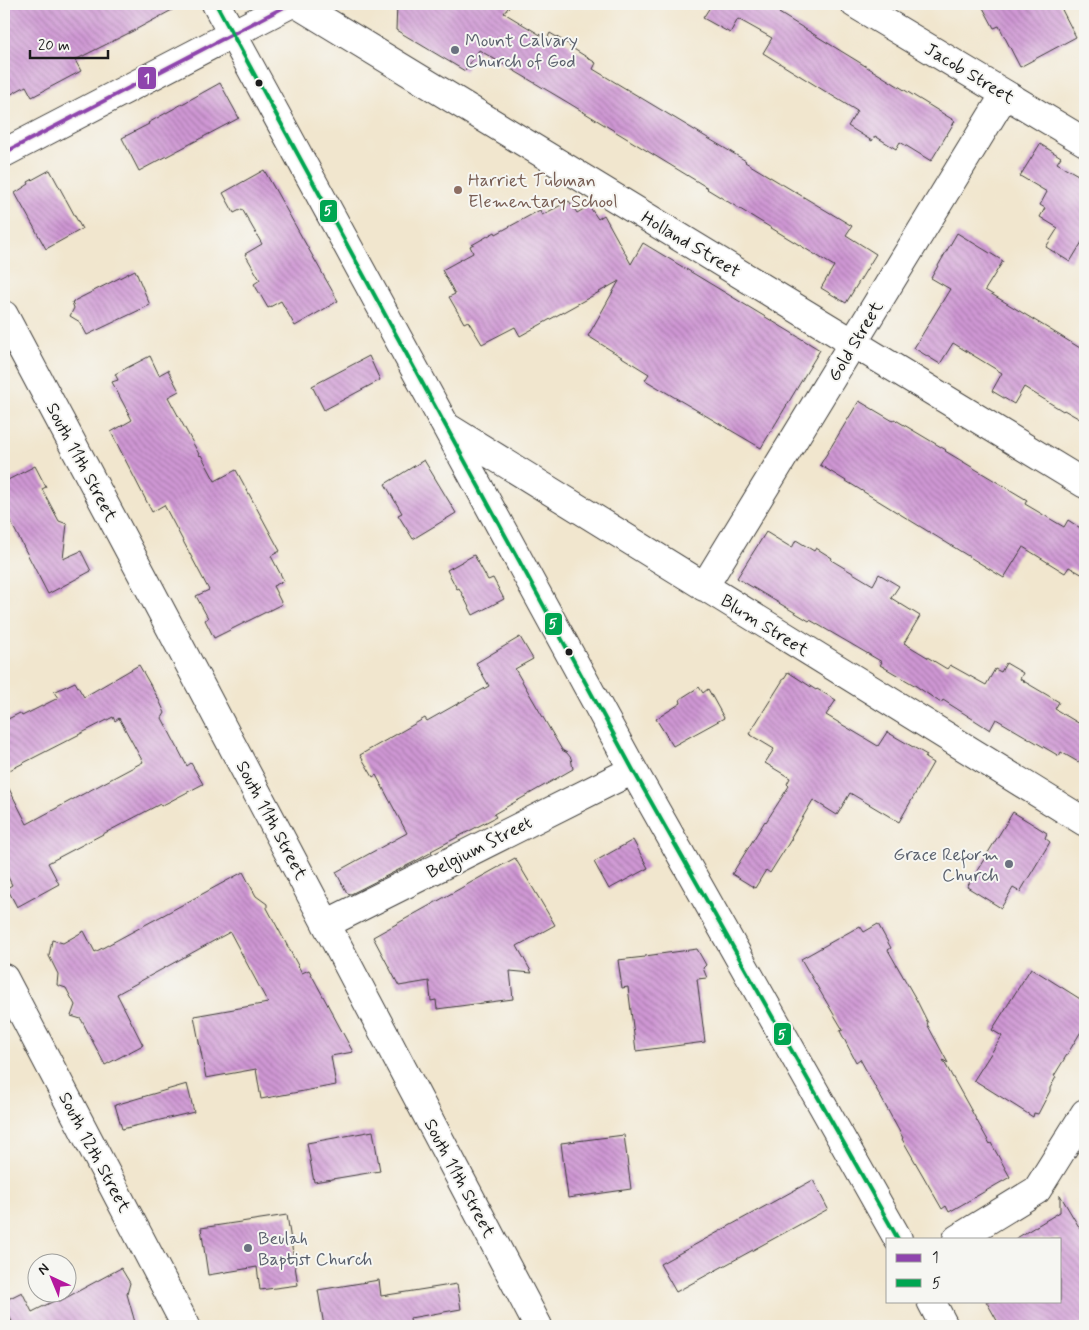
<svg xmlns="http://www.w3.org/2000/svg" width="1089" height="1330" font-family="Mynerve,sans-serif">
	<style>
		.building { fill: url(#building-back-hatch) }
		.lines { fill: none; stroke-linecap: round; stroke-linejoin: round }
		.minor-casing { stroke: #3c3a37; stroke-width: 30 }
		.minor { stroke: #fff; stroke-width: 28 }
		.bus-1-casing { stroke: #f6f6f2; stroke-width: 8 }
		.bus-2-casing { stroke: #f6f6f2; stroke-width: 8 }
		.bus-1 { stroke: #8e44ad; stroke-width: 4 }
		.bus-2 { stroke: #00a651; stroke-width: 4 }
		.worship-dot { fill: #6b7280; stroke: #f6f6f2; stroke-width: 2 }
		.bus-dot { fill: #1c1c1c; stroke: #f6f6f2; stroke-width: 2 }
		.education-dot { fill: #8d6e63; stroke: #f6f6f2; stroke-width: 2 }
		.labels { text-anchor: middle; stroke-width: 4; stroke-linejoin: round; paint-order: stroke }
		.worship-label { font-size: 18px; fill: #5b616d; stroke: #f6f6f2; text-anchor: start }
		.street-label { font-size: 18px; fill: #1c1c1c; stroke: #f6f6f2 }
		.education-label { font-size: 18px; fill: #785e54; stroke: #f6f6f2; text-anchor: start }
		.line-badge { stroke: #f6f6f2; stroke-width: 2 }
		.badge-label { font-size: 14px; text-anchor: middle; font-weight: bold; fill: #fff }
	</style>
	<defs>
		<pattern id="building-back-hatch" width="6" height="6" patternUnits="userSpaceOnUse" patternTransform="scale(1.25)"><rect width="6" height="6" fill="#cf97d4"/><path d="M-1 5l2 2M0 0l6 6M5-1l2 2" fill="none" stroke="#a77aab"/></pattern>
	</defs>
	<rect width="100%" height="100%" fill="#f6f6f2"/>
	<filter id="ink" filterUnits="userSpaceOnUse"><feTurbulence type="fractalNoise" baseFrequency=".02" numOctaves="2"/><feDisplacementMap in="SourceGraphic" scale="10" xChannelSelector="R" yChannelSelector="G"/><feConvolveMatrix kernelMatrix="1 2 1 2 8 2 1 2 1" color-interpolation-filters="sRGB"/></filter>
	<filter id="wash" filterUnits="userSpaceOnUse"><feTurbulence type="fractalNoise" baseFrequency=".0096" numOctaves="4" result="noise"/><feDisplacementMap in="SourceGraphic" scale="20" xChannelSelector="R" yChannelSelector="G"/><feGaussianBlur stdDeviation="1.12" result="paint"/><feColorMatrix in="noise" values="0 0 0 0 0 0 0 0 0 0 0 0 0 0 0 0 0 1.4 0 .05"/><feComposite in="paint" operator="in"/></filter>
	<g filter="url(#wash)">
		<rect width="100%" height="100%" fill="#f1e6ce"/>
		<g id="blocks">
			<path class="building" d="M4,4H183L135,30L75,60L81,71L32,97L26,86L4,98Z
				M397,4H511L504,13L547,39L550,33L570,45L569,46L596,63L593,69L746,161L745,162L852,226L846,235L876,254L846,303L821,288L834,266L707,189L708,188L567,102L479,50L465,71L396,30Z
				M712,4H785L779,13L955,121L931,161L900,142L896,149L875,136L872,141L848,126L857,111L763,53L772,38L738,19L730,33L703,18Z
				M981,4H1059L1076,37L1020,67L999,26L994,28Z
				M220,83L239,118L139,171L122,138L149,124L148,123Z
				M1040,144L1061,157L1057,163L1085,179V237L1070,262L1046,247L1058,228L1040,217L1045,208L1040,205L1047,192L1020,176Z
				M50,170L82,229L46,249L15,193L29,184L28,182Z
				M264,170L338,301L295,326L281,301L268,308L254,284L260,280L245,254L262,244L242,209L234,213L223,193Z
				M569,201L577,213L589,206L598,219L604,215L631,264L643,243L820,350L761,448L645,380L649,374L588,336L619,281L520,336L515,327L482,344L468,321L464,323L449,297L455,294L442,270L473,253L470,246L495,232L496,234L540,210L542,215Z
				M957,233L1003,261L985,290L1085,351V422L1064,410L1063,411L1024,387L1014,404L992,391L1002,373L953,343L940,364L914,348L950,289L931,278Z
				M135,270L150,305L87,335L80,322L70,316L74,308L72,302Z
				M150,356L159,375L168,370L179,391L168,397L200,456L201,455L215,481L236,470L280,551L271,556L284,581L273,586L282,604L214,638L205,620L208,618L196,596L209,590L164,505L152,512L111,432L132,420L112,382L118,380L115,374Z
				M369,356L380,380L324,410L312,386Z
				M859,401L893,421L894,419L946,450L945,451L1027,500L1025,504L1064,527L1068,520L1085,531V576L1069,567L1065,573L1023,547L1004,578L820,465Z
				M424,460L456,513L413,539L398,515L402,513L385,484Z
				M35,466L46,487L42,489L59,521L67,524L63,559L81,551L91,571L48,594L4,509V482Z
				M766,532L792,548L796,540L814,551L816,548L832,558L831,560L873,585L879,574L899,586L891,598L920,616L904,643L947,669L950,665L986,685L995,669L1001,672L1006,663L1023,673L1020,679L1059,702L1055,709L1085,727V766L1061,752L1059,756L996,719L990,730L943,700L941,703L916,686L880,665L882,662L810,620L809,621L737,578Z
				M474,555L488,580L493,578L504,599L473,615L459,588L457,589L447,570Z
				M520,637L533,659L515,669L562,750L567,753L571,758L573,769L494,814L496,817L431,851L432,852L414,862L351,894L347,893L336,872L407,833L376,775L373,777L360,755L425,718L427,721L489,686L476,663Z
				M139,665L159,700L165,713L162,718L187,766L191,763L203,784L161,806L160,804L48,863L59,884L17,907L7,888L12,885L4,869V779L27,824L143,762L119,718L115,721L113,717L4,773V721L20,713L22,716L58,698L54,692L75,682L84,697Z
				M788,672L816,690L817,689L836,700L826,715L878,746L887,732L927,755L925,758L933,763L899,822L850,793L837,815L813,800L791,837L792,838L770,873L766,870L755,888L732,874L765,821L766,822L789,786L787,784L790,778L765,763L774,749L749,734Z
				M699,687L703,693L708,689L724,718L673,746L656,719L681,703L680,699Z
				M1013,812L1047,833L1045,838L1050,842L1020,892L1013,888L1001,908L967,887Z
				M633,840L648,868L609,889L594,862Z
				M515,858L555,925L517,946L532,973L510,971L513,999L437,1009L436,1000L431,1001L429,981L399,986L373,937Z
				M243,872L256,896L267,904V908L302,973L309,970L353,1052L331,1056L336,1085L261,1099L256,1069L206,1078L194,1016L268,1003L230,932L117,994L143,1045L105,1065L81,1019L71,1016L75,1005L66,988L57,985L58,974L49,956L52,940L63,943L84,931L95,952Z
				M878,924L891,948L888,950L917,1001L928,1023L927,1024L948,1063L943,1060L990,1144L991,1143L1010,1177L949,1212L946,1206L942,1209L902,1139L903,1138L860,1059L856,1062L840,1031L843,1030L801,959L860,926L864,932Z
				M697,949L706,965L703,968L707,978L697,979L705,1042L636,1051L628,987L622,988L618,960L645,957V956Z
				M1031,968L1085,1002V1025L1054,1076L1056,1077L1050,1088V1091L1038,1114L1034,1113L1033,1117L974,1080L1002,1036L992,1030Z
				M187,1084L194,1112L122,1129L115,1105Z
				M373,1131L380,1171L314,1182L307,1143Z
				M624,1135L631,1189L568,1198L561,1143Z
				M813,1180L828,1209L676,1292L660,1264Z
				M1060,1195L1085,1237V1322L1077,1326H1000L986,1301H1060V1239H1015L1060,1212Z
				M287,1215L298,1285L260,1290L257,1267L208,1275L201,1228Z
				M121,1268L130,1283L127,1294L136,1326H4L12,1322L4,1306V1301L22,1292L32,1312L56,1300L60,1301Z
				M379,1280L381,1296L457,1284L461,1309L410,1318L411,1326H324L318,1290Z"/>
		</g>
	</g>
	<g filter="url(#ink)">
		<use href="#blocks" fill-opacity="0" stroke="#3c3a37" stroke-width="1"/>
		<g class="lines">
			<g class="minor-casing">
				<path id="minor" d="M216,4L633,770L898,1239
					M297,4L1085,484
					M855,4L1085,142
					M4,153L290,4
					M4,315L146,582L538,1326
					M447,427L1085,822
					M704,587L1005,94
					M326,924L633,770
					M4,978L186,1326
					M957,1239L1037,1190L1085,1113
					M931,1301L944,1326"/>
			</g>
			<use href="#minor" class="minor"/>
			<g class="bus-1-casing">
				<path id="bus-1" d="M4,153L290,4"/>
			</g>
			<g class="bus-2-casing">
				<path id="bus-2" d="M216,4L633,770L898,1239"/>
			</g>
			<use href="#bus-1" class="bus-1"/>
			<use href="#bus-2" class="bus-2"/>
		</g>
	</g>
	<g class="worship-dot">
		<circle cx="455" cy="50" r="5"/>
		<circle cx="1009" cy="864" r="5"/>
		<circle cx="248" cy="1248" r="5"/>
	</g>
	<g class="bus-dot">
		<circle cx="259" cy="83" r="4.5"/>
		<circle cx="569" cy="652" r="4.5"/>
	</g>
	<circle class="education-dot" cx="458" cy="190" r="5"/>
	<g class="labels">
		<g class="worship-label">
			<text x="465" y="46">Mount Calvary<tspan x="465" dy="21">Church of God</tspan></text>
			<text x="999" y="860" text-anchor="end">Grace Reform<tspan x="999" dy="21">Church</tspan></text>
			<text x="258" y="1244">Beulah<tspan x="258" dy="21">Baptist Church</tspan></text>
		</g>
		<g class="street-label">
			<text transform="translate(970 73) rotate(31)" y="6">Jacob Street</text>
			<text transform="translate(691 244) rotate(31)" y="6">Holland Street</text>
			<text transform="translate(855 341) rotate(-59)" y="6">Gold Street</text>
			<text transform="translate(82 462) rotate(62)" y="6">South 11th Street</text>
			<text transform="translate(765 625) rotate(32)" y="6">Blum Street</text>
			<text transform="translate(272 820) rotate(62)" y="6">South 11th Street</text>
			<text transform="translate(479 847) rotate(-27)" y="6">Belgium Street</text>
			<text transform="translate(95 1152) rotate(62)" y="6">South 12th Street</text>
			<text transform="translate(460 1178) rotate(62)" y="6">South 11th Street</text>
		</g>
		<g class="education-label">
			<text x="468" y="186">Harriet Tubman<tspan x="468" dy="21">Elementary School</tspan></text>
		</g>
	</g>
	<g class="line-badge">
		<rect x="137" y="66" width="20" height="24" rx="5" fill="#8e44ad"/>
		<rect x="319" y="199" width="19" height="24" rx="5" fill="#00a651"/>
		<rect x="544" y="612" width="19" height="24" rx="5" fill="#00a651"/>
		<rect x="773" y="1022" width="19" height="24" rx="5" fill="#00a651"/>
	</g>
	<g class="badge-label">
		<text x="147" y="83">1</text>
		<text x="328" y="215">5</text>
		<text x="553" y="628">5</text>
		<text x="782" y="1039">5</text>
	</g>
	<rect width="1089" height="1330" fill="none" stroke="#f6f6f2" stroke-width="20"/>
	<rect x="886" y="1238" width="175" height="65" fill="#f6f6f2" stroke="#9f9f9c"/>
	<rect x="896" y="1254" width="25" height="8" fill="#8e44ad" stroke="#9f9f9c"/>
	<text x="932" y="1262" font-size="15" fill="#1c1c1c">1</text>
	<rect x="896" y="1279" width="25" height="8" fill="#00a651" stroke="#9f9f9c"/>
	<text x="932" y="1288" font-size="15" fill="#1c1c1c">5</text>
	<g transform="translate(52 1278) rotate(316)"><circle r="24" fill="#f6f6f2" stroke="#9f9f9c"/>
	<path d="M0-4L9 19L0 12L-9 19Z" fill="#b5179e"/>
	<text y="-8" font-size="14" font-weight="bold" text-anchor="middle" fill="#1c1c1c">N</text>
	</g>
	<path d="M30 50v8h78v-8" fill="none" stroke="#1c1c1c" stroke-width="2.5"/>
	<text x="38" y="50" font-size="15" fill="#1c1c1c" stroke="#f6f6f2" stroke-width="4" paint-order="stroke">20 m</text>
</svg>
